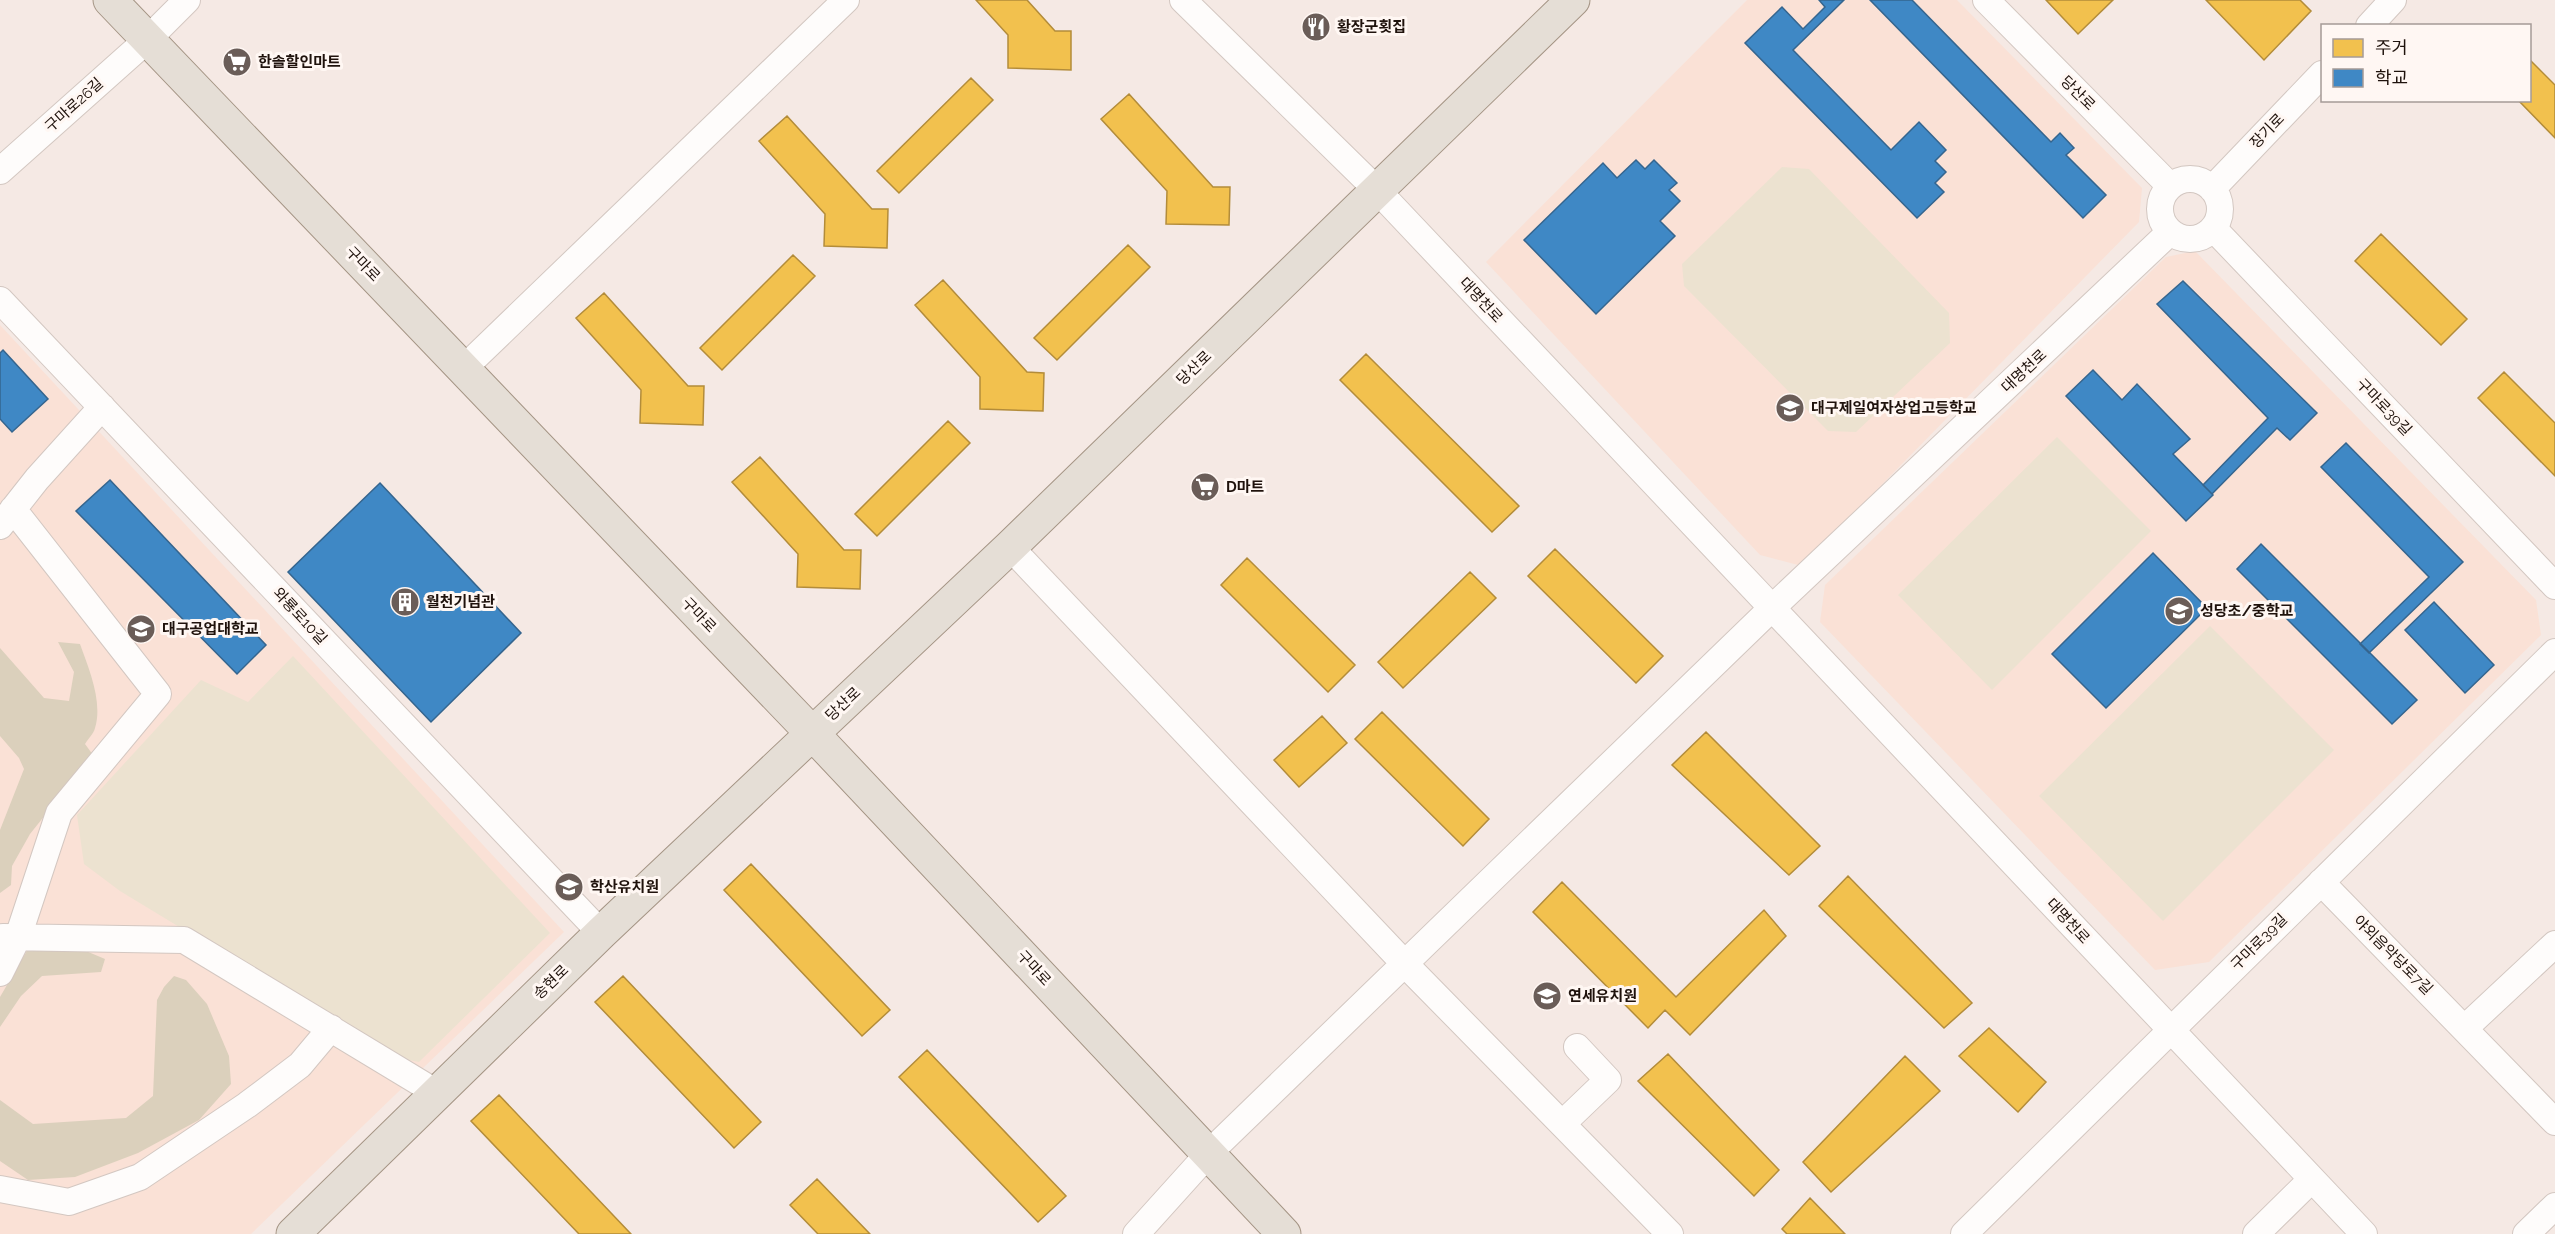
<svg xmlns="http://www.w3.org/2000/svg" width="2555" height="1234" font-family="Raleway,'Noto Sans KR',sans-serif">
	<style>
		.built { fill: #fae1d6 }
		.green { fill: #ece2d0 }
		.forest { fill: #dbd0bc }
		.homes { fill: #f2c14e; stroke: #b38c3a; stroke-width: 1.5 }
		.schools { fill: #3f88c5; stroke: #35658e; stroke-width: 1.5 }
		.lines { fill: none; stroke-linecap: round; stroke-linejoin: round }
		.minor-casing { stroke: #d3c7c1; stroke-width: 28 }
		.major-casing { stroke: #a49484; stroke-width: 35 }
		.minor { stroke: #fefcfb; stroke-width: 26 }
		.major { stroke: #e5ded6; stroke-width: 33 }
		.labels { text-anchor: middle; stroke-width: 6; stroke-linejoin: round; paint-order: stroke }
		.poi-label { font-size: 15px; font-weight: bold; fill: #1f120c; stroke: #fff7f3; text-anchor: start }
		.street-label { font-size: 15px; fill: #1f120c; stroke: #fff7f3 }
	</style>
	<rect width="100%" height="100%" fill="#f5e9e4"/>
	<path class="built" d="M1747,0H1957L2142,188L2139,222L1802,566L1760,555L1486,262Z
		M2195,251L2536,600L2541,635L2209,962L2155,970L1820,622L1825,585L2166,257Z
		M0,325L564,932L251,1234H0Z"/>
	<path class="green" d="M1782,167L1809,169L1949,313L1950,343L1856,432L1828,431L1684,286L1682,264Z
		M2057,437L2151,531L1992,690L1898,595Z
		M2210,626L2334,750L2163,921L2039,796Z
		M293,656L550,933L419,1062L394,1057L120,891L84,864L77,815L201,680L248,702Z"/>
	<path class="forest" d="M58,642L80,644C89,669 103,702 95,728C94,733 88,739 85,744L93,755L30,834L12,866L11,885L0,893V830L24,769L19,758L0,736V648L44,698L69,701L74,672Z
		M67,943L105,959L101,972L42,976L21,996L0,1027V997L28,949Z
		M174,976L186,980L207,1004L229,1056L231,1084L199,1120L138,1153L75,1177L28,1180L0,1161V1100L33,1124L126,1118L153,1096L157,1000L164,987Z"/>
	<path class="homes" d="M976,0H1027L1055,31H1071V70L1008,68V35Z
		M2046,0H2113L2078,34Z
		M2206,0H2300L2311,11L2264,60Z
		M2530,60L2555,85V138L2518,100H2530Z
		M971,78L993,100L899,193L877,171Z
		M1129,94L1213,187H1230L1229,225L1166,224L1167,191L1101,119Z
		M787,116L872,209H888L887,248L824,246L825,214L759,141Z
		M2381,234L2467,319L2441,345L2355,261Z
		M1128,245L1150,267L1057,360L1034,338Z
		M793,255L815,276L722,370L700,348Z
		M943,280L1027,372L1044,373L1043,411L980,409V377L915,305Z
		M604,293L688,386H704L703,425L640,423L641,390L576,318Z
		M1366,354L1519,506L1492,532L1340,380Z
		M2504,372L2555,423V476L2478,398Z
		M948,421L970,443L877,536L855,514Z
		M760,457L844,550H861L860,589L797,587L798,554L732,482Z
		M1555,549L1663,656L1636,683L1528,576Z
		M1247,558L1355,665L1328,692L1221,585Z
		M1470,572L1496,598L1403,688L1378,662Z
		M1382,712L1489,819L1463,846L1355,739Z
		M1322,716L1347,743L1299,787L1274,760Z
		M1706,732L1820,846L1789,875L1672,765Z
		M751,864L890,1010L862,1036L724,890Z
		M1848,876L1972,1003L1944,1028L1819,906Z
		M1562,882L1676,997L1764,910L1786,936L1690,1035L1665,1010L1648,1028L1533,912Z
		M623,976L761,1122L734,1148L595,1002Z
		M1989,1028L2046,1082L2018,1112L1959,1056Z
		M927,1050L1066,1196L1038,1222L899,1077Z
		M1668,1054L1779,1170L1754,1196L1638,1081Z
		M1905,1056L1940,1091L1831,1192L1803,1162Z
		M499,1095L631,1234H579L471,1121Z
		M817,1179L870,1234H818L790,1205Z
		M1810,1198L1845,1234H1787L1782,1229Z"/>
	<path class="schools" d="M1819,0H1844L1793,50L1891,150L1919,122L1946,150L1935,161L1946,172L1935,183L1944,192L1917,218L1745,43L1782,7L1803,29L1825,7Z
		M1870,0H1912L2051,142L2060,133L2074,148L2066,155L2106,195L2083,218Z
		M1636,160L1645,169L1654,160L1677,183L1669,190L1680,201L1660,221L1675,236L1596,314L1524,240L1603,163L1617,178Z
		M2183,281L2317,413L2290,440L2277,428L2212,494L2203,485L2268,418L2157,304Z
		M3,350L48,399L12,432L0,419V353Z
		M2093,370L2122,400L2137,384L2190,439L2173,454L2213,495L2186,521L2066,396Z
		M2346,443L2463,562L2369,653L2360,644L2429,577L2321,467Z
		M110,480L266,645L237,674L76,511Z
		M380,483L521,633L431,722L288,572Z
		M2261,544L2417,700L2392,724L2237,569Z
		M2153,553L2207,608L2106,708L2052,654Z
		M2434,602L2494,665L2465,693L2405,630Z"/>
	<g class="lines">
		<g class="minor-casing">
			<path id="minor" d="M1183,0L1377,190L2364,1234
				M1986,0L2170,186
				M2369,26L2393,0
				M0,171L147,40L187,0
				M2160 209a30 30 0 1 1 60 0a30 30 0 1 1-60 0Z
				M2212,189L2322,74
				M2213,228L2555,586
				M0,300L601,933
				M463,369L846,0
				M0,526L37,479L102,407
				M1010,547L1405,964L1670,1234
				M2321,882L2555,1122
				M3,937L184,940L437,1093
				M0,973L18,937L59,813L158,694L13,509
				M2465,1028L2555,944
				M1562,1124L1608,1080L1577,1047
				M0,1189L69,1202L140,1177L247,1105L300,1065L331,1028
				M1136,1234L1209,1153L1772,608L2170,232
				M1964,1234L2555,652
				M2256,1234L2312,1179
				M2526,1234L2555,1206"/>
		</g>
		<g class="major-casing">
			<path id="major" d="M110,0L812,733L1284,1234
				M293,1234L601,933L1010,547L1573,0"/>
		</g>
		<use href="#minor" class="minor"/>
		<use href="#major" class="major"/>
	</g>
	<defs>
		<g id="restaurant-disc" transform="scale(1.5)"><circle r="9.5" fill="#6a5d58" stroke="#fff7f3"/><path d="M-5-6h1v4h1v-4h1v4h1v-4h1v5L-1.5 .5V6h-2V.5L-5-1ZM5-6V6H3V1.5H1.5Q1.5-4 5-6Z" fill="#fff"/></g>
		<g id="supermarket-disc" transform="scale(1.5)"><circle r="9.5" fill="#6a5d58" stroke="#fff7f3"/><path d="M-6-5.5h2.5l.6 2H6L4.5 2H-2.5L-4.4-4H-6ZM-1.5 3.2a1.3 1.3 0 1 0 .1 0ZM3 3.2a1.3 1.3 0 1 0 .1 0Z" fill="#fff"/></g>
		<g id="school-disc" transform="scale(1.5)"><circle r="9.5" fill="#6a5d58" stroke="#fff7f3"/><path d="M0-5L7-2L0 1L-7-2ZM-4 1L0 2.5L4 1V4Q0 6-4 4Z" fill="#fff"/></g>
		<g id="building-disc" transform="scale(1.5)"><circle r="9.5" fill="#6a5d58" stroke="#fff7f3"/><path d="M-4-6H4V6H1V3H-1V6H-4ZM-2.5-4.3h1.7v1.8h-1.7ZM.8-4.3h1.7v1.8H.8ZM-2.5-1h1.7V.8h-1.7ZM.8-1h1.7V.8H.8Z" fill="#fff"/></g>
		<g id="university-disc" transform="scale(1.5)"><circle r="9.5" fill="#6a5d58" stroke="#fff7f3"/><path d="M0-5L7-2L0 1L-7-2ZM-4 1L0 2.5L4 1V4Q0 6-4 4Z" fill="#fff"/></g>
	</defs>
	<g fill-rule="evenodd">
		<use href="#restaurant-disc" x="1316" y="27"/>
		<use href="#supermarket-disc" x="237" y="62"/>
		<use href="#school-disc" x="1790" y="408"/>
		<use href="#supermarket-disc" x="1205" y="487"/>
		<use href="#building-disc" x="405" y="602"/>
		<use href="#school-disc" x="2179" y="611"/>
		<use href="#university-disc" x="141" y="629"/>
		<use href="#school-disc" x="569" y="887"/>
		<use href="#school-disc" x="1547" y="996"/>
	</g>
	<g class="labels">
		<g class="poi-label">
			<text x="1337" y="32">황장군횟집</text>
			<text x="258" y="67">한솔할인마트</text>
			<text x="1811" y="413">대구제일여자상업고등학교</text>
			<text x="1226" y="492">D마트</text>
			<text x="426" y="607">월천기념관</text>
			<text x="2200" y="616">성당초/중학교</text>
			<text x="162" y="634">대구공업대학교</text>
			<text x="590" y="892">학산유치원</text>
			<text x="1568" y="1001">연세유치원</text>
		</g>
		<g class="street-label">
			<text transform="translate(2078 93) rotate(45)" y="5">당산로</text>
			<text transform="translate(74 105) rotate(-42)" y="5">구마로26길</text>
			<text transform="translate(2267 131) rotate(-46)" y="5">장기로</text>
			<text transform="translate(363 264) rotate(46)" y="5">구마로</text>
			<text transform="translate(1481 300) rotate(47)" y="5">대명천로</text>
			<text transform="translate(1194 368) rotate(-44)" y="5">당산로</text>
			<text transform="translate(2024 371) rotate(-43)" y="5">대명천로</text>
			<text transform="translate(2384 407) rotate(46)" y="5">구마로39길</text>
			<text transform="translate(699 615) rotate(46)" y="5">구마로</text>
			<text transform="translate(300 616) rotate(47)" y="5">와룡로10길</text>
			<text transform="translate(843 704) rotate(-43)" y="5">당산로</text>
			<text transform="translate(2068 921) rotate(47)" y="5">대명천로</text>
			<text transform="translate(2259 942) rotate(-45)" y="5">구마로39길</text>
			<text transform="translate(2393 955) rotate(45)" y="5">야외음악당로7길</text>
			<text transform="translate(1034 968) rotate(47)" y="5">구마로</text>
			<text transform="translate(551 982) rotate(-44)" y="5">송현로</text>
		</g>
	</g>
	<rect x="2321" y="24" width="210" height="78" fill="#fff7f3" stroke="#a59b97" stroke-width="1.5"/>
	<rect x="2333" y="39" width="30" height="18" fill="#f2c14e" stroke="#a59b97" stroke-width="1.5"/>
	<text x="2375" y="54" font-size="18" fill="#1f120c">주거</text>
	<rect x="2333" y="69" width="30" height="18" fill="#3f88c5" stroke="#a59b97" stroke-width="1.5"/>
	<text x="2375" y="84" font-size="18" fill="#1f120c">학교</text>
</svg>
